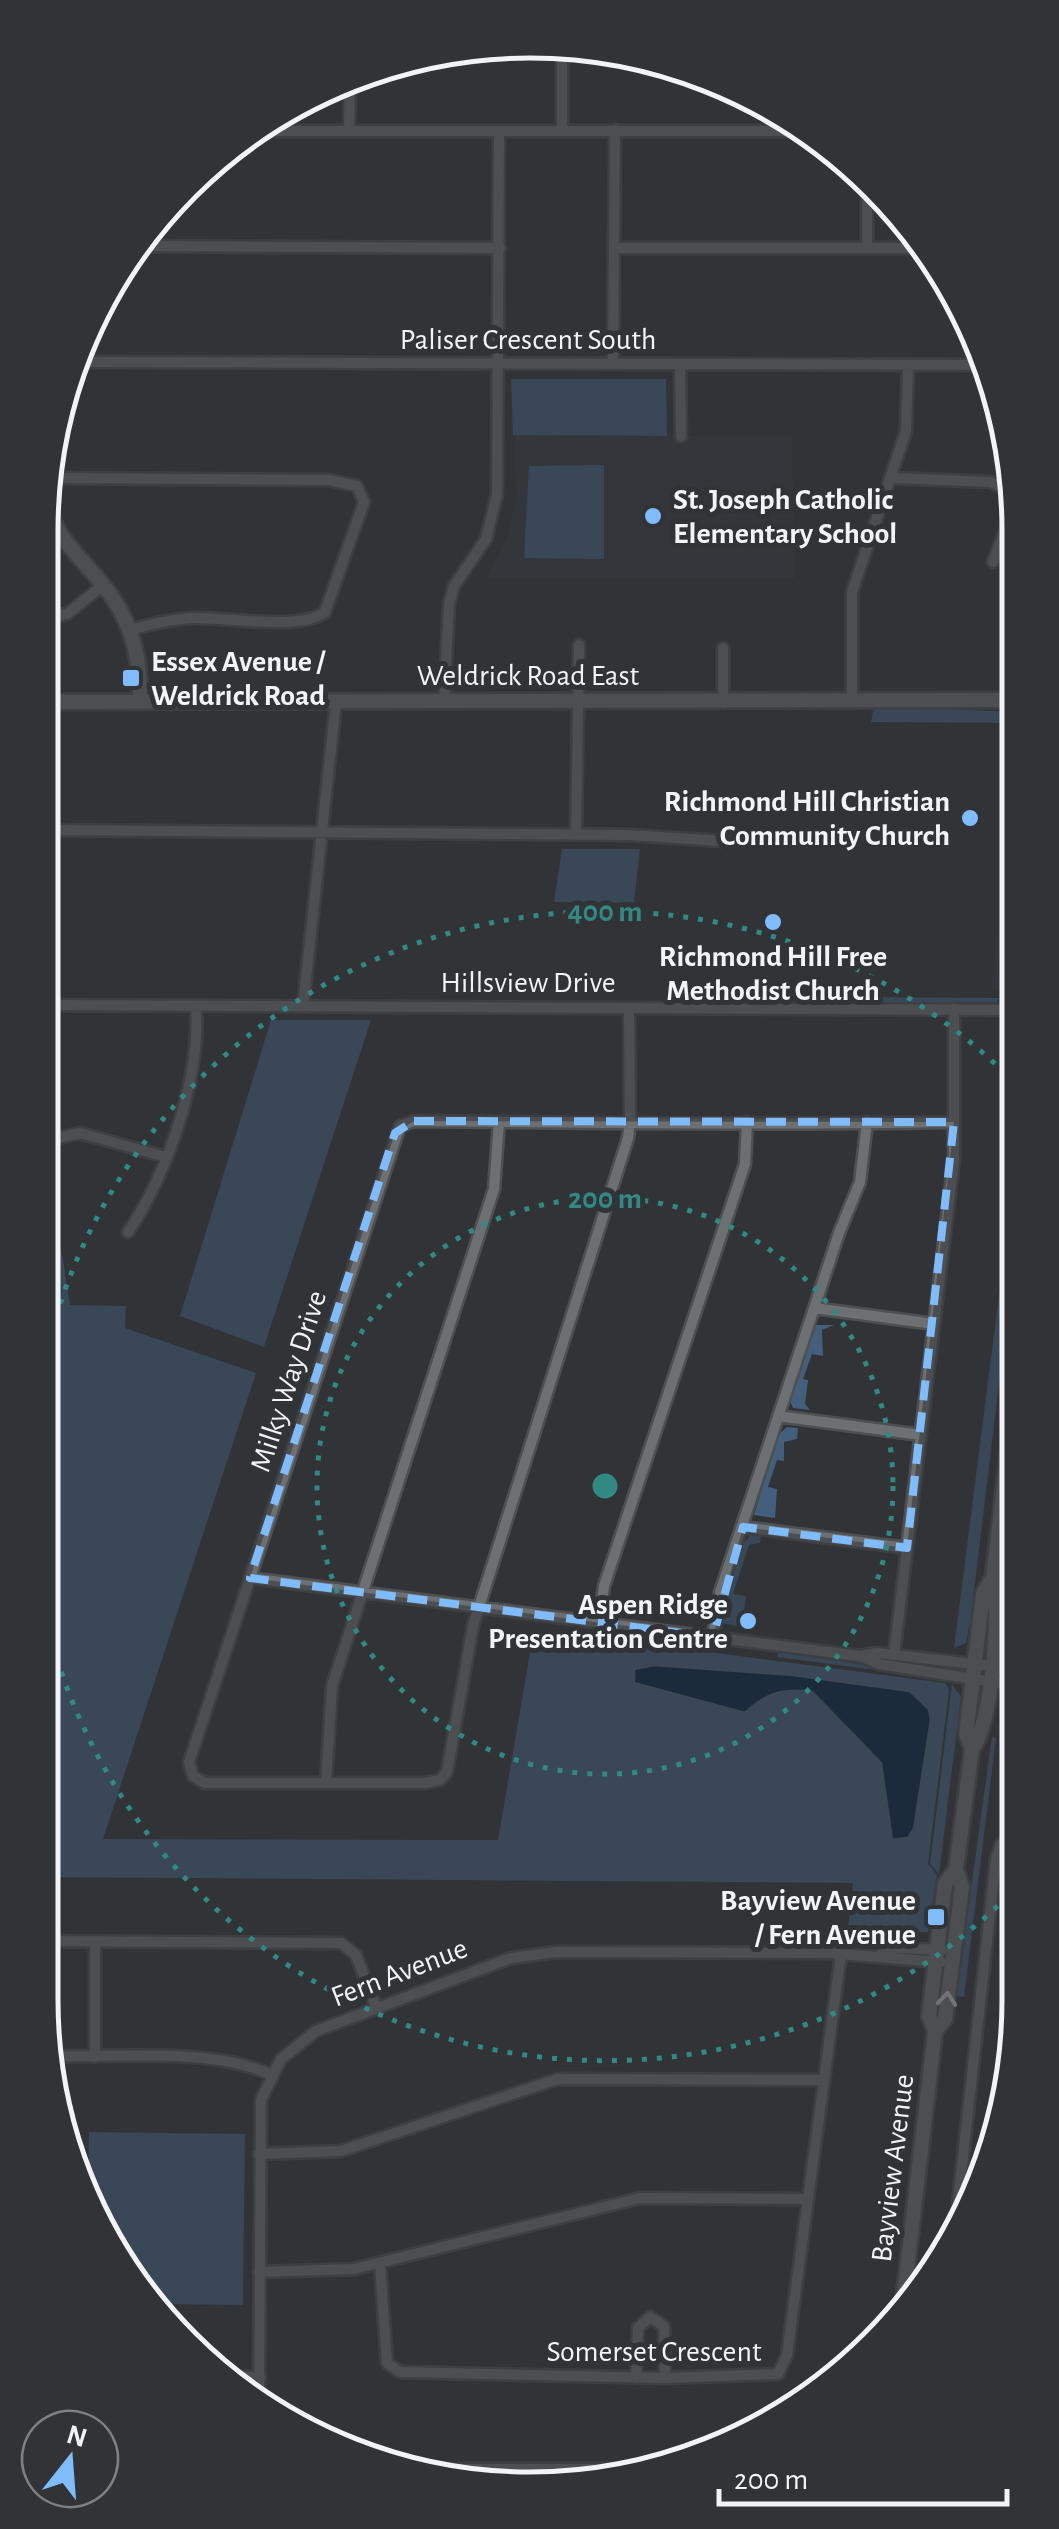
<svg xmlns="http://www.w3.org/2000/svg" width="1059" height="2529" font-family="'Alegreya Sans',sans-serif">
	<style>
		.built { fill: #363c44 }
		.green { fill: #445f7c }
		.water { fill: #024; stroke: #496179; stroke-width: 2.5 }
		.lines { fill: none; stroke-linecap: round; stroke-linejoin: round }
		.street-casing { stroke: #4d4f51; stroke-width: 15 }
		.secondary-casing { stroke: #4d4f51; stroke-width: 19 }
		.street { stroke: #6d7073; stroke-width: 10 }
		.secondary { stroke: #6d7073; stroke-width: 14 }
		.oneway { stroke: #bdbfc1 }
		.marked { fill: none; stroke: #81bcfa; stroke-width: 8; stroke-dasharray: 20 12; stroke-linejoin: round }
		.ring { fill: none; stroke: #318982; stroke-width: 5; stroke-dasharray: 5 10 }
		.poi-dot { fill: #81bcfa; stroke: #313336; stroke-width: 4 }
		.labels { text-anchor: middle; stroke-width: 10; stroke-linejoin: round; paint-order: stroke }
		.street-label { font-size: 30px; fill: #f2f3f5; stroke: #313336 }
		.poi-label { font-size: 30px; font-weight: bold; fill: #f2f3f5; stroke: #313336; text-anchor: end }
		.rim { fill: none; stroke: #f2f3f5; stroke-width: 5 }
		.centre { fill: #318982; stroke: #313336; stroke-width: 5 }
		.ring-label { font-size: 30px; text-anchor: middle; font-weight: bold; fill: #318982; stroke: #313336; stroke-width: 10; stroke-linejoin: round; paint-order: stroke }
	</style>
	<rect width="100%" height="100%" fill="#313336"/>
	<path class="built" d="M513,435L792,436L794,579L486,578L508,536L517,495Z
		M998,927H1016V989L991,990Z"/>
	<path class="green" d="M511,379H666L667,436L513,435Z
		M604,465V559L524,558L529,466Z
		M884,706L1015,712V723L871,722L873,711Z
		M562,849H640L634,903L554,902Z
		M837,997L1001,998L996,1002H841Z
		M271,1020H371L264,1347L180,1316Z
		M1017,1154V1235L971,1616L966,1643L954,1648Z
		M40,1211L62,1253L70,1305L126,1306L125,1328L256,1373L103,1839L498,1840L534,1629L945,1683L949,1690L928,1864L937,1875L928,1932L847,1936L853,1883L40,1877Z
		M815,1325H834L822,1330L823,1356L812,1354L803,1379L808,1380L805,1404L810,1410L793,1408L790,1401Z
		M787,1427L798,1428L797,1439L784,1442V1461L777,1460L768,1487L777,1489L775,1518L754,1515L778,1435Z
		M1018,1488V1557L1007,1649L999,1643Z
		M750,1536H761L760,1543L749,1545L733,1594L746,1596L743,1620L749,1629L723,1623C725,1598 731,1553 750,1536Z
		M778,1652L945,1677L953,1680L777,1657Z
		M952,1684L961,1697L939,1874L930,1864Z
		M992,1737L996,1738L964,1997L956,1996Z
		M89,2132L245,2134L243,2305L151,2304L88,2194Z"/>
	<path class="water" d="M654,1665L793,1675L910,1691L929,1709L931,1720L914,1829L908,1838L892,1840L881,1763L812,1692C784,1688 766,1693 745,1713L634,1683V1669Z"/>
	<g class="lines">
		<g class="street-casing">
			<path id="street" d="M562,50V131
				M777,110V131
				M260,131H811
				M349,131L350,81
				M139,246L500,248
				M615,248H925
				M867,248V180
				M72,362L984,365
				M613,364L615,130
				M680,364L681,436
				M48,478L329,480L357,486L364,502L325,612C300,631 227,617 192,618C171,619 151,624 130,630
				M894,478L991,482L1009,492L1008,523L993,562
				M40,617L67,614L102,586
				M723,648V703
				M852,697V592L906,431L908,365
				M444,703L449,604L454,586L486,539L497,494L499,133
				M40,830L629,835L737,842
				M576,834L579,645
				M40,1005L1016,1010
				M303,1006L336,702
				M629,1008L630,1121L628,1138L473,1626L447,1772L440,1780L425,1783H205L193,1776L189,1762L400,1126L414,1121C594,1123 774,1125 954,1122
				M58,1138L80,1133L166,1157
				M128,1232C168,1173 201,1077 196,1006
				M814,1308L934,1324
				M778,1416L921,1435
				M743,1527L907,1548
				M250,1578L860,1656L879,1664L1018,1686
				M599,1624L604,1586L745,1164L747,1122
				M713,1637L720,1592L839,1233L860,1182L867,1122
				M894,1655L954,1160V1009
				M860,1656L877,1653L1018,1669
				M326,1782L332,1686L494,1189L499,1122
				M40,1941L341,1943L356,1955L376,2007
				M880,1955L897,1948L942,1950
				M49,2056C114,2058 211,2047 269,2074
				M95,2057V1942
				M259,2154L341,2151L558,2079L823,2080
				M963,2214L958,2202L996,1859L1001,1844L1019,1835
				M380,2264L387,2363L400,2372L665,2378L778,2374L787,2355L841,1954
				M259,2272L354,2269L640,2198L808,2199
				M227,2376L260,2377
				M636,2378L638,2328L650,2317L664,2326L665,2378
				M265,2407L259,2389L261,2100L281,2059L316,2031L511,1958L556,1952L827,1953L941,1962"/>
		</g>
		<g class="secondary-casing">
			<path id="secondary" d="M45,501C57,543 89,563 112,597C134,629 141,663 140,702
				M40,702L1015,700
				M972,1749C992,1725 1001,1609 993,1577L1017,1377
				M935,2031L945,2019L962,1887L956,1869L972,1749L966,1734L983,1594L993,1577
				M902,2311L935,2031L929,2016L945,1884L956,1869
				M426,2471H647"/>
		</g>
		<use href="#street" class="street"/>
		<use href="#secondary" class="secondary"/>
	</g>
	<defs><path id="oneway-chevron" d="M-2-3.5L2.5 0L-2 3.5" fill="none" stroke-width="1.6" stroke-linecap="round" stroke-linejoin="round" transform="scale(2.5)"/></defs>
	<use class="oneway" href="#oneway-chevron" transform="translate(947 1999) rotate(-84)"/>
	<path d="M0 0H1059V2529H0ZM414,1121L954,1122L907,1548L743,1527L713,1637L250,1578L395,1133Z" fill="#313336" fill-opacity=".55" fill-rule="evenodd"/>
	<path class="marked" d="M414,1121L954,1122L907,1548L743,1527L713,1637L250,1578L395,1133Z"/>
	<g class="ring">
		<circle cx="605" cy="1486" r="288"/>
		<path d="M1019 1885A575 575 0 0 1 41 1596M41 1376A575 575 0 0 1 1015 1083"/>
	</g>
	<g class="poi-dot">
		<circle cx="653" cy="516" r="10"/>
		<rect x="121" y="668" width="20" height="20" rx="5"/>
		<circle cx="970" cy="818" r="10"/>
		<circle cx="773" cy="922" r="10"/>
		<circle cx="748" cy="1621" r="10"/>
		<rect x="926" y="1907" width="20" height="20" rx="5"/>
	</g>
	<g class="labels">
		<g class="street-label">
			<text x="528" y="349">Paliser Crescent South</text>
			<text x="528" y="685">Weldrick Road East</text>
			<text x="528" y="992">Hillsview Drive</text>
			<text transform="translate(288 1381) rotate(-72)" y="10">Milky Way Drive</text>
			<text transform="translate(399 1972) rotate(-21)" y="10">Fern Avenue</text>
			<text transform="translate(892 2168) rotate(-83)" y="10">Bayview Avenue</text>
			<text x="654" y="2361">Somerset Crescent</text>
		</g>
		<g class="poi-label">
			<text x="673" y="509" text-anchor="start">St. Joseph Catholic<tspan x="673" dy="34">Elementary School</tspan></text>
			<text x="151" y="671" text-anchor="start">Essex Avenue /<tspan x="151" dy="34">Weldrick Road</tspan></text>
			<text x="950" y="811">Richmond Hill Christian<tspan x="950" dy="34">Community Church</tspan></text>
			<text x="773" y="966" text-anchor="middle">Richmond Hill Free<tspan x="773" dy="34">Methodist Church</tspan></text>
			<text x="728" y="1614">Aspen Ridge<tspan x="728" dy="34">Presentation Centre</tspan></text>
			<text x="916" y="1910">Bayview Avenue<tspan x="916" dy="34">/ Fern Avenue</tspan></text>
		</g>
	</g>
	<path d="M0 0H1059V2529H0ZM530 58H530A472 472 0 0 1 1002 530V2000A472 472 0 0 1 530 2472H530A472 472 0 0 1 58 2000V530A472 472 0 0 1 530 58Z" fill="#313336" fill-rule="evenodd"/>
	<path class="rim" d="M530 58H530A472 472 0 0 1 1002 530V2000A472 472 0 0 1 530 2472H530A472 472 0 0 1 58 2000V530A472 472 0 0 1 530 58Z"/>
	<circle cx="605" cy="1486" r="15" class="centre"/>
	<g class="ring-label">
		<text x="605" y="921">400 m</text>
		<text x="605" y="1208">200 m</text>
	</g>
	<g transform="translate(70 2459) rotate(17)"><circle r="48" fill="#313336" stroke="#7e8082" stroke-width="2.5"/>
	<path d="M0-8L18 38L0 25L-18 38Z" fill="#81bcfa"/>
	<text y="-15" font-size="28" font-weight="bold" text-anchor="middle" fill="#f2f3f5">N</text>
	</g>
	<path d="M719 2489v15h288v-15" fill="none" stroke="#f2f3f5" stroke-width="5"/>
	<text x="734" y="2489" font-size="30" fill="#f2f3f5" stroke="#313336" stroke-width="8" paint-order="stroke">200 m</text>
</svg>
